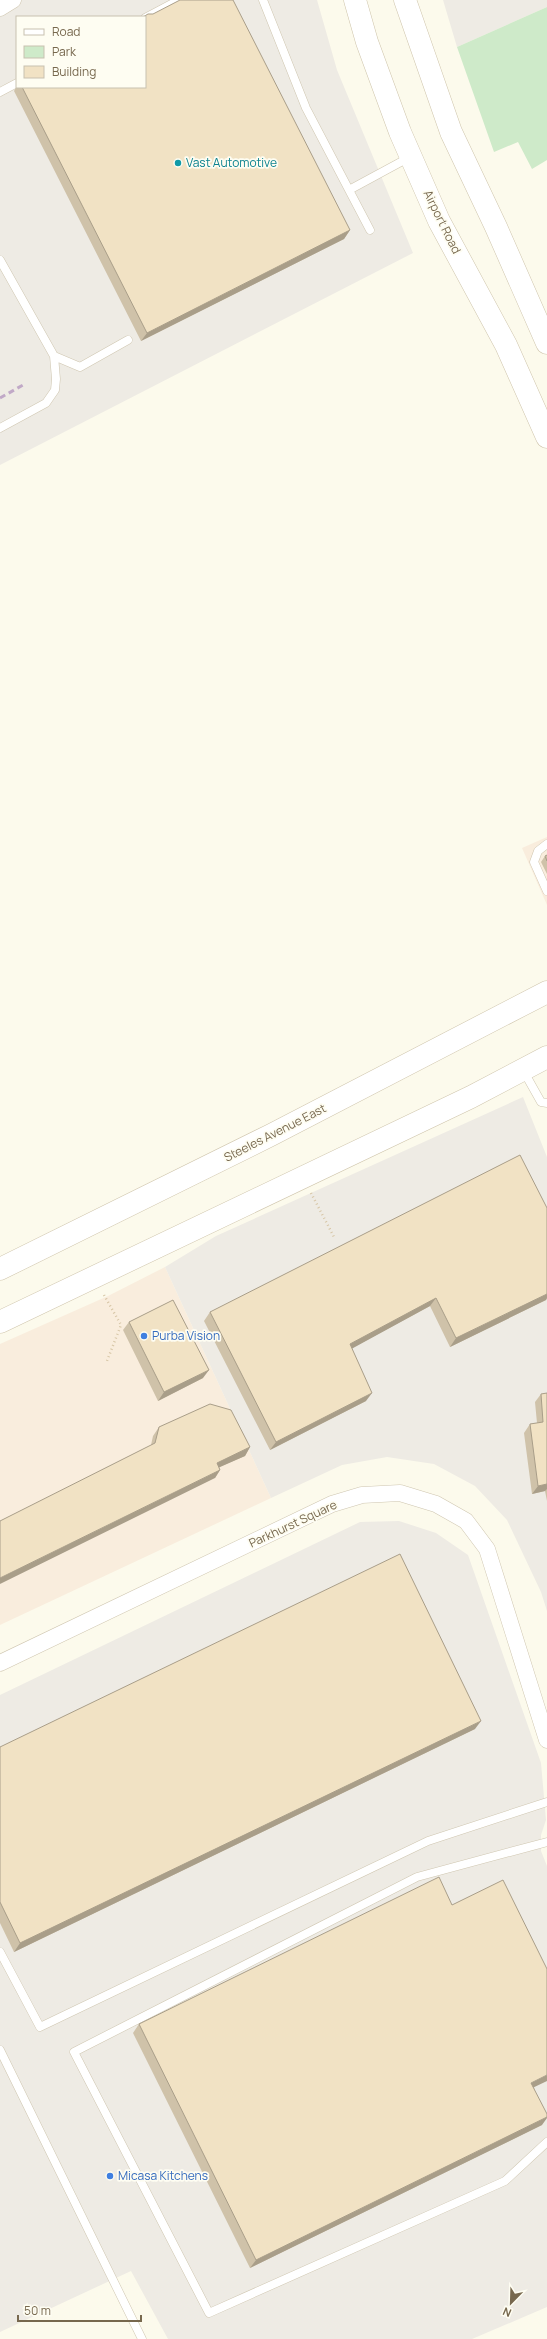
<svg xmlns="http://www.w3.org/2000/svg" width="547" height="2339" font-family="Manrope,sans-serif">
	<style>
		.commercial { fill: #f9eddd }
		.industrial { fill: #eeebe4; fill-rule: evenodd }
		.green { fill: #ceeac9 }
		.lines { fill: none; stroke-linecap: round; stroke-linejoin: round }
		.service-casing { stroke: #cfc6b0; stroke-width: 9 }
		.minor-casing { stroke: #cfc6b0; stroke-width: 17 }
		.secondary-casing { stroke: #cfc5ac; stroke-width: 23 }
		.path { stroke: #d7c6a6; stroke-width: 2.5; stroke-dasharray: 1 3; stroke-linecap: butt }
		.service { stroke: #fff; stroke-width: 8 }
		.minor { stroke: #fff; stroke-width: 16 }
		.secondary { stroke: #fff; stroke-width: 22 }
		.rail { stroke: #c1a9c7; stroke-width: 3; stroke-dasharray: 6 4; stroke-linecap: butt }
		.wall { fill: #cfc2a9 }
		.shaded-wall { fill: #a99e89 }
		.building { fill: #f1e2c4; stroke: #a99e89 }
		.culture-dot { fill: #0f9aa8; stroke: #fefdf2; stroke-width: 1.5 }
		.shop-dot { fill: #3f7fe0; stroke: #fefdf2; stroke-width: 1.5 }
		.labels { text-anchor: middle; stroke-width: 3.5; stroke-linejoin: round; paint-order: stroke }
		.culture-label { font-size: 12px; fill: #0d838f; stroke: #fefdf2; text-anchor: start }
		.street-label { font-size: 12px; fill: #77684e; stroke: #fefdf2 }
		.shop-label { font-size: 12px; fill: #366cbe; stroke: #fefdf2; text-anchor: start }
	</style>
	<rect width="100%" height="100%" fill="#fcfaec"/>
	<path class="commercial" d="M547,837V905L522,848Z
		M165,1267L271,1498L0,1625V1344L108,1296Z"/>
	<path class="industrial" d="M0,0H317L337,70L413,253L0,465ZM17,17H145V87H17Z
		M443,0H547V7L457,47Z
		M523,1097L547,1157V1611L541,1592L507,1520L475,1486L434,1464L387,1457L342,1465L271,1498L165,1267L216,1236Z
		M399,1521L436,1533L468,1555L541,1763L546,1820L541,1835V1851L547,1866V2307L472,2339H168L131,2271L0,2332V1695L360,1522Z"/>
	<path class="green" d="M547,7V160L532,169L518,142L494,152L457,47Z"/>
	<g class="lines">
		<g class="service-casing">
			<path id="service" d="M263,0L306,108L349,190L410,157
				M145,18L179,0
				M0,92L17,83
				M349,190L370,230
				M0,260L54,356L56,379L55,390L46,403L0,428
				M54,356L80,367L128,340
				M547,844L538,851L534,862L547,891
				M523,1070L541,1102L547,1103
				M547,1842L417,1877L74,2052L209,2313L505,2181L547,2142
				M0,1952L40,2027L428,1841L547,1802
				M0,2050L142,2339"/>
		</g>
		<g class="minor-casing">
			<path id="minor" d="M0,8L13,0
				M0,1663L332,1504L362,1495L400,1493L436,1504L466,1521L487,1549L547,1740"/>
		</g>
		<g class="secondary-casing">
			<path id="secondary" d="M355,0L367,42L400,132L439,221L506,345L547,437
				M405,0L451,132L496,227L547,343
				M0,1269L271,1135L547,992
				M0,1322L471,1097L547,1057"/>
		</g>
		<path class="path" d="M311,1193L334,1237
			M104,1295L121,1325L107,1361"/>
		<use href="#service" class="service"/>
		<use href="#minor" class="minor"/>
		<use href="#secondary" class="secondary"/>
		<path class="rail" d="M0,398L23,385"/>
	</g>
	<path class="wall" d="M17,86V87H145L350,230L344,239L141,341L14,91Z
		M547,855V874L541,862L545,856Z
		M547,1208V1298L546,1300L450,1347L430,1306L352,1348L366,1401L270,1450L204,1321L210,1312Z
		M129,1322L203,1378L158,1401L123,1330Z
		M547,1393V1501L545,1491L532,1494L524,1433L530,1424L537,1423L535,1402L541,1394Z
		M159,1427L250,1447L245,1456L219,1467L220,1470L215,1478L151,1445L153,1436Z
		M475,1729L14,1952L0,1923V1747Z
		M139,2024L534,2087L542,2125L250,2268L133,2033Z"/>
	<path class="shaded-wall" d="M350,230L344,239L141,341L147,333Z
		M547,1294V1298L546,1300L450,1347L456,1338Z
		M436,1298L430,1306L344,1353L350,1344Z
		M209,1370L203,1378L158,1401L164,1392Z
		M372,1393L366,1401L270,1450L276,1442Z
		M250,1447L245,1456L211,1471L217,1463Z
		M220,1470L215,1478L0,1584V1578Z
		M547,1484V1489L545,1491L532,1494L538,1486Z
		M481,1721L475,1729L14,1952L20,1943Z
		M547,2075V2081L526,2091L531,2083Z
		M547,2117V2118L542,2125L250,2268L256,2260Z"/>
	<path class="building" d="M180,0H233L350,230L147,333L22,87H145V17H143L148,14H153Z
		M547,855V861L545,856Z
		M520,1155L547,1208V1294L456,1338L436,1298L350,1344L372,1393L276,1442L210,1312Z
		M173,1300L209,1370L164,1392L129,1322Z
		M547,1393V1484L538,1486L530,1424L543,1422L541,1394Z
		M210,1404L231,1410L250,1447L217,1463L220,1470L0,1578V1521L155,1443L159,1427Z
		M400,1554L481,1721L20,1943L0,1902V1747Z
		M439,1877L452,1905L503,1880L547,1969V2075L531,2083L547,2114V2117L256,2260L139,2024Z"/>
	<circle class="culture-dot" cx="178" cy="163" r="4"/>
	<g class="shop-dot">
		<circle cx="144" cy="1336" r="4"/>
		<circle cx="110" cy="2176" r="4"/>
	</g>
	<g class="labels">
		<g class="culture-label">
			<text x="186" y="167">Vast Automotive</text>
		</g>
		<g class="street-label">
			<text transform="translate(442 222) rotate(64)" y="4">Airport Road</text>
			<text transform="translate(275 1133) rotate(-27)" y="4">Steeles Avenue East</text>
			<text transform="translate(293 1524) rotate(-25)" y="4">Parkhurst Square</text>
		</g>
		<g class="shop-label">
			<text x="152" y="1340">Purba Vision</text>
			<text x="118" y="2180">Micasa Kitchens</text>
		</g>
	</g>
	<rect x="16" y="16" width="130" height="72" fill="#fefdf2" stroke="#c8c1b0"/>
	<rect x="24" y="29" width="20" height="6" fill="#ffffff" stroke="#c8c1b0"/>
	<text x="52" y="36" font-size="12" fill="#77684e">Road</text>
	<rect x="24" y="46" width="20" height="12" fill="#ceeac9" stroke="#c8c1b0"/>
	<text x="52" y="56" font-size="12" fill="#77684e">Park</text>
	<rect x="24" y="66" width="20" height="12" fill="#f1e2c4" stroke="#c8c1b0"/>
	<text x="52" y="76" font-size="12" fill="#77684e">Building</text>
	<g transform="translate(511 2303) rotate(203)" stroke="#fefdf2" stroke-width="3" paint-order="stroke">
	<path d="M0-3L7 15L0 10L-7 15Z" fill="#77684e"/>
	<text y="-6" font-size="11" font-weight="bold" text-anchor="middle" fill="#77684e">N</text>
	</g>
	<path d="M18 2315v6h123v-6" fill="none" stroke="#77684e" stroke-width="2"/>
	<text x="24" y="2315" font-size="12" fill="#77684e" stroke="#fefdf2" stroke-width="3" paint-order="stroke">50 m</text>
</svg>
